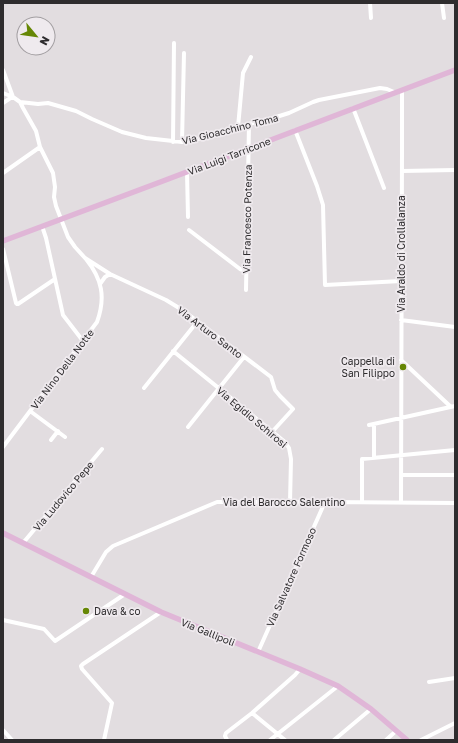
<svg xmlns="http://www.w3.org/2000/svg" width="458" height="743" font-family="'Golos Text',sans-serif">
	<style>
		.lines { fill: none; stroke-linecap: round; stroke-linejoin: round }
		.minor { stroke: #fff; stroke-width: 4 }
		.major { stroke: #e0b6d7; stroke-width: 5.5 }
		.poi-dot { fill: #668705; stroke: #efeaee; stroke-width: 1.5 }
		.labels { text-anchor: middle; stroke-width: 3.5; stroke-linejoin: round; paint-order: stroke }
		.street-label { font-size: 10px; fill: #2e2c2e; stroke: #efeaee }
		.poi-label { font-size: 10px; fill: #2e2c2e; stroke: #efeaee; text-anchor: end }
	</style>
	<rect width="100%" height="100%" fill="#e2dde0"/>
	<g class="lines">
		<path class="minor" d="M370,3L371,18
			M442,3L444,18
			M3,70L13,97L20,102L23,108L36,131L40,147L53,173L55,187L54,197L56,206L68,237L75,247L85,258L110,274L166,300L184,311L271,377L275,390L280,396L293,409L272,432
			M3,93L13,97
			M20,102L38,104L48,103L76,111L92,119L122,132L146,138L182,142L198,139L249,124L273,118L289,113L313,102L319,100L380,88L387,89L394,92
			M3,103L12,97
			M353,108L384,188
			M238,127L243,73L251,57
			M295,130L317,186L323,205L325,285L401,281
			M173,142L174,43
			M182,142L184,53
			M402,171L455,170
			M187,172L188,217
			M3,173L40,147
			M42,226L46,238L63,315L83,341
			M189,230L240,269L243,270L246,269
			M3,249L16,303L17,304H18L55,279
			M100,284L105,277L110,274
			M246,290L249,124
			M401,320L455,327
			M173,351L285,442L289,448L291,459L290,502
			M401,360L451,407
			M144,388L197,322
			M30,411L65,437
			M369,425L455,406
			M188,427L244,357
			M51,440L58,431
			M3,447L97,322C106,297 102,279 86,259
			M374,458V424
			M401,475H455
			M362,502V459L455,450
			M401,502L402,148V90
			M23,543L102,449
			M91,577L106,552L113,546L217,502H325L455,503
			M3,620L44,629L55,641L125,594
			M258,652L325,502
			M429,682L455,678
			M252,713L285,740
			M3,730L12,740
			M104,740L112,703L82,669L81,666L83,664L161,612
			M227,740L225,736L226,733L252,713L295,675L300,669
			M270,740L338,686
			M334,740L371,709
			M386,740L396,731
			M421,740L455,723"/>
		<path class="major" d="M3,241L163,181L455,70
			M3,533L161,612L300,669L338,686L351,695L371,709L407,740"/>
	</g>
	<g class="poi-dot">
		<circle cx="403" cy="367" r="4"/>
		<circle cx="86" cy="611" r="4"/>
	</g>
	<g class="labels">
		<g class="street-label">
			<text transform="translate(230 129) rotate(-14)" y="4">Via Gioacchino Toma</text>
			<text transform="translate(229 156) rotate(-21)" y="4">Via Luigi Tarricone</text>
			<text transform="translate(247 219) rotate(-89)" y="4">Via Francesco Potenza</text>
			<text transform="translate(401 254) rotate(-90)" y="4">Via Araldo di Crollalanza</text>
			<text transform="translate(210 332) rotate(37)" y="4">Via Arturo Santo</text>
			<text transform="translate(62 369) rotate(-53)" y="4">Via Nino Della Notte</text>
			<text transform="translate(252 417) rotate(40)" y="4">Via Egidio Schirosi</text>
			<text transform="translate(63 496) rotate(-50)" y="4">Via Ludovico Pepe</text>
			<text x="284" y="506">Via del Barocco Salentino</text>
			<text transform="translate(291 577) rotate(-66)" y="4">Via Salvatore Formoso</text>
			<text transform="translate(208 632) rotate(22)" y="4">Via Gallipoli</text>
		</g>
		<g class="poi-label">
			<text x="395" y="365">Cappella di<tspan x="395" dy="12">San Filippo</tspan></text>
			<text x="94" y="615" text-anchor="start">Dava &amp; co</text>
		</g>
	</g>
	<rect width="458" height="743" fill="none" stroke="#2e2c2e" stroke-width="8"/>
	<g transform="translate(36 36) rotate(119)"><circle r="19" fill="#efeaee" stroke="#a29ea1"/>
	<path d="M0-3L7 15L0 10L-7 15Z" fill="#668705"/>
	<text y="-6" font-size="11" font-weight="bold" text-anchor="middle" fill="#2e2c2e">N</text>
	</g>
</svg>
